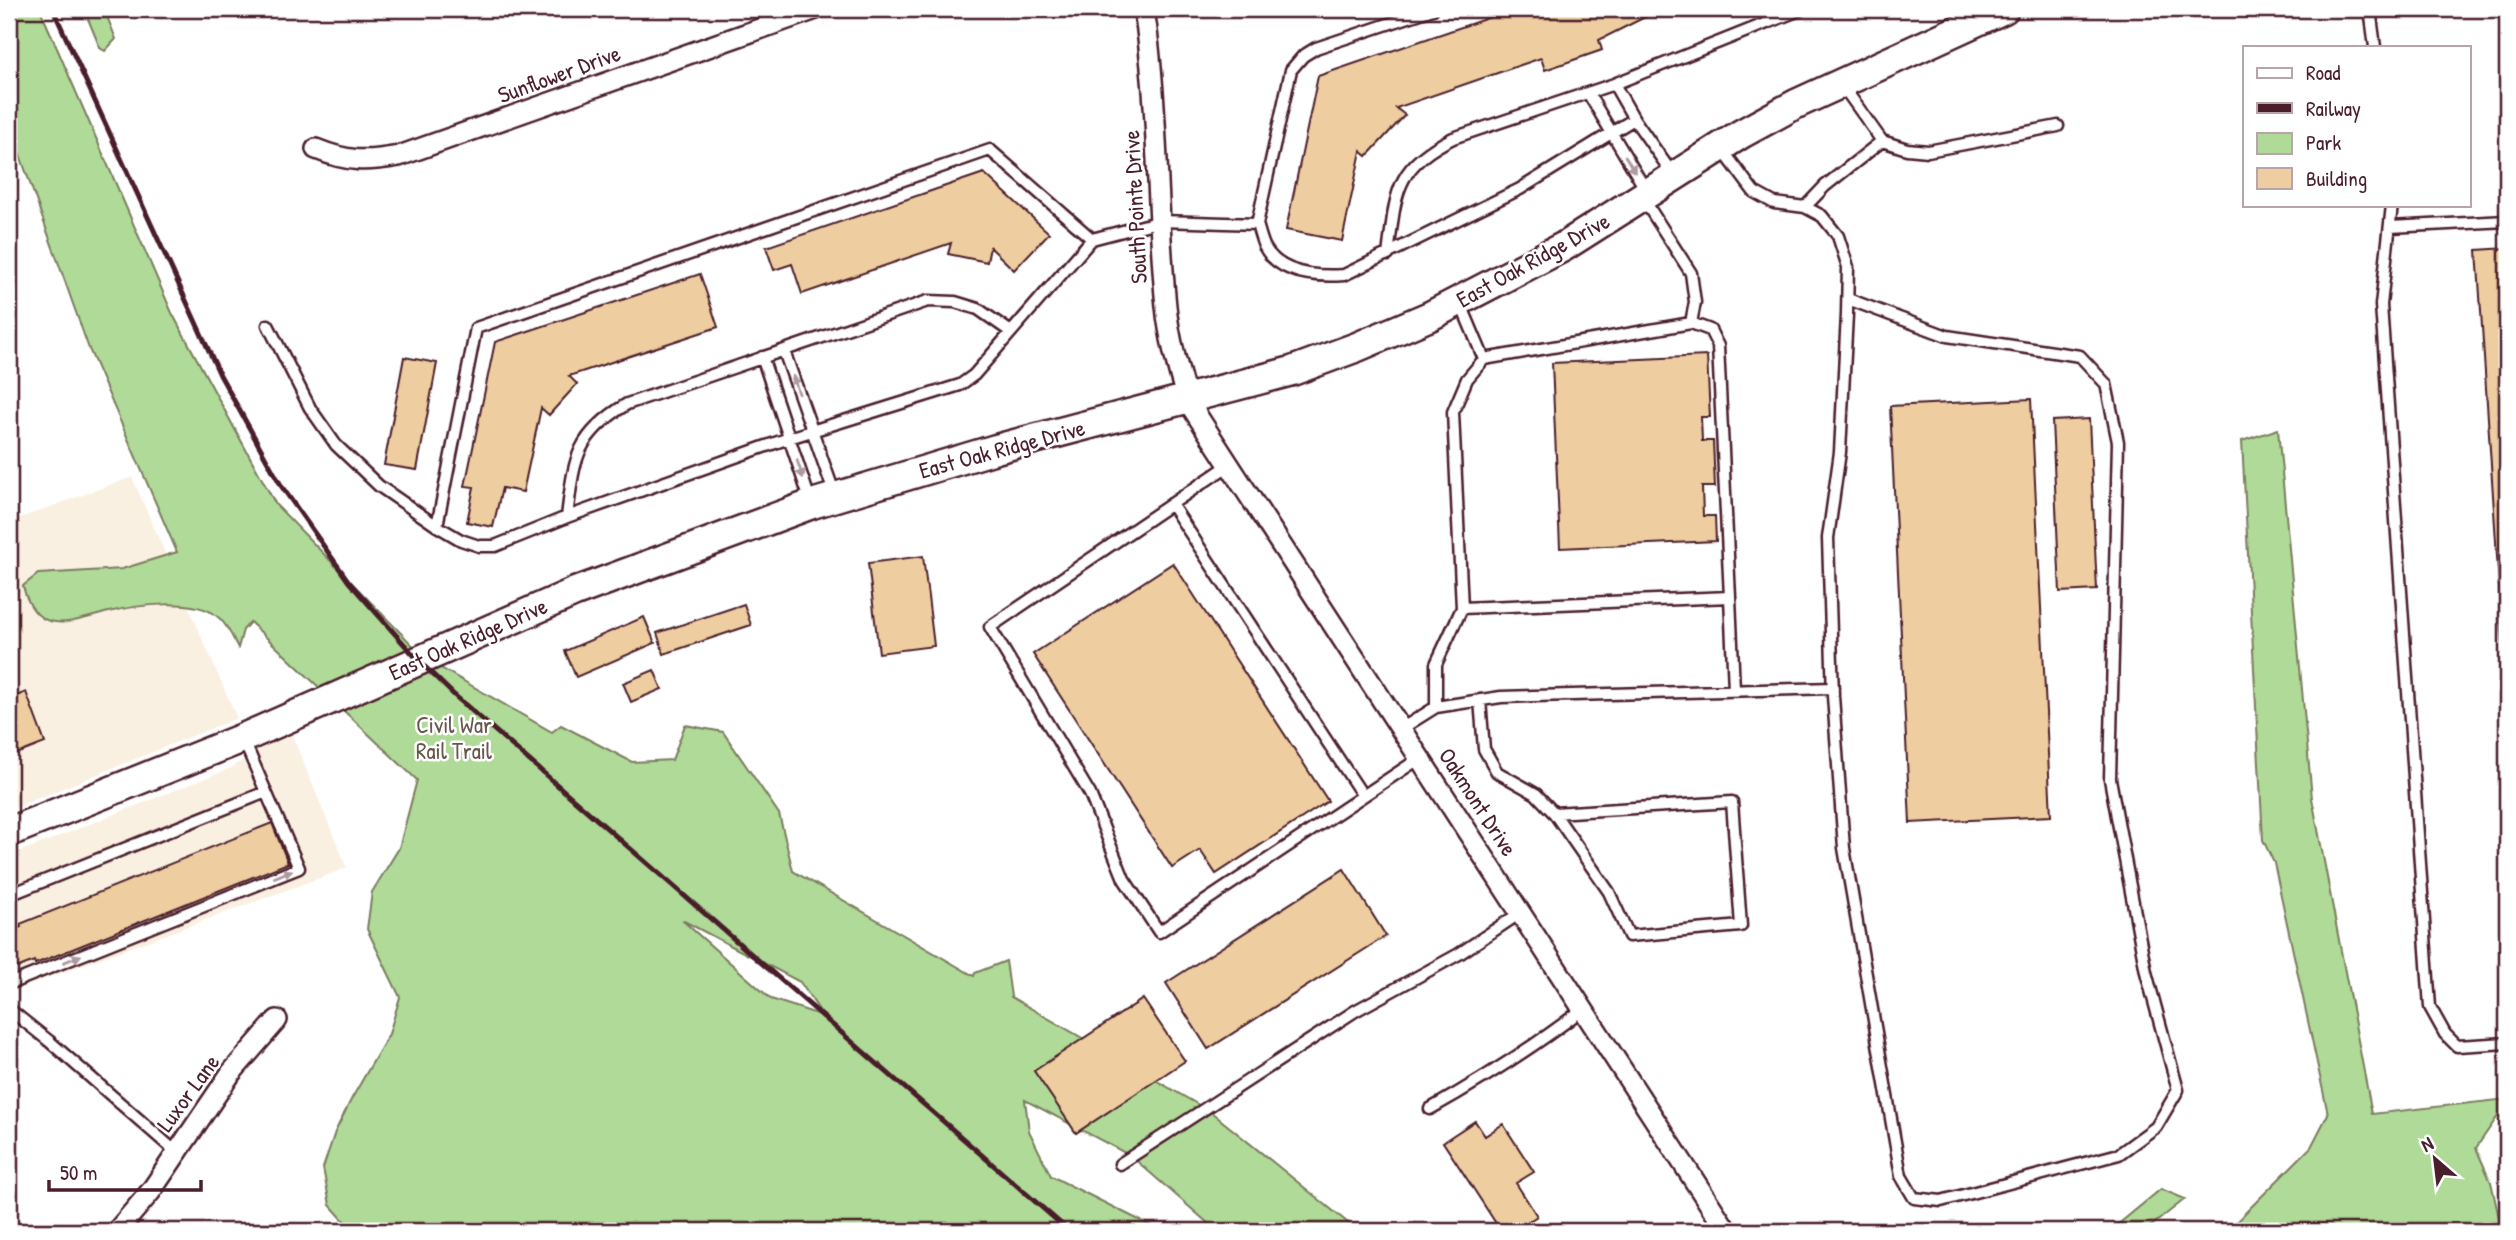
<svg xmlns="http://www.w3.org/2000/svg" width="2516" height="1240" font-family="'Patrick Hand',sans-serif">
	<style>
		.built { fill: #faf0e2 }
		.green { fill: #afda97; stroke: #7c7c61; stroke-width: 2; fill-rule: evenodd }
		.building { fill: #eecda0; stroke: #4a1f2b; stroke-width: 2 }
		.lines { fill: none; stroke-linecap: round; stroke-linejoin: round }
		.lane-casing { stroke: #4a1f2b; stroke-width: 15 }
		.street-casing { stroke: #4a1f2b; stroke-width: 24 }
		.secondary-casing { stroke: #4a1f2b; stroke-width: 33 }
		.lane { stroke: #fff; stroke-width: 10 }
		.street { stroke: #fff; stroke-width: 19 }
		.secondary { stroke: #fff; stroke-width: 28 }
		.rail { stroke: #4a1f2b; stroke-width: 5 }
		.oneway { fill: #ae9aa0 }
		.labels { text-anchor: middle; stroke-width: 5; stroke-linejoin: round; paint-order: stroke }
		.street-label { font-size: 23px; fill: #4a1f2b; stroke: #fff }
		.park-label { font-size: 23px; fill: #68574b; stroke: #fff }
	</style>
	<rect width="100%" height="100%" fill="#fff"/>
	<filter id="ink" filterUnits="userSpaceOnUse"><feTurbulence type="fractalNoise" baseFrequency=".0143" numOctaves="2"/><feDisplacementMap in="SourceGraphic" scale="14" xChannelSelector="R" yChannelSelector="G"/><feConvolveMatrix kernelMatrix="1 2 1 2 8 2 1 2 1" color-interpolation-filters="sRGB"/></filter>
	<g filter="url(#ink)">
		<path class="built" d="M132,477L237,718L9,810V522Z
			M290,730L347,868L9,992V856L231,768Z"/>
		<path class="green" d="M9,9H40L172,313L276,505L427,660L552,732L561,725L632,762L672,760L685,725L723,732L779,814L793,871L974,976L975,973L1006,961L1011,997L1211,1112L1358,1231H1217L1131,1156L1025,1100L1029,1131L1051,1176L1161,1231H353L330,1205L323,1168L335,1132L352,1098L389,1034L400,997L367,929L372,892L399,848L417,780L250,622L243,630L238,648C233,638 227,624 218,617C196,597 136,605 109,612C70,622 36,638 23,586L38,574L122,569L177,552L89,349L9,124ZM682,920L800,982L823,1016L771,999Z
			M84,9H104L116,39L105,51L100,48Z
			M2278,429L2312,798L2372,1114L2507,1099V1115L2498,1116L2476,1148L2491,1182L2502,1231H2227L2311,1147L2328,1114L2274,863L2263,840L2242,441Z
			M2161,1189L2185,1199L2145,1231H2110Z"/>
		<path class="building" d="M1514,9H1661L1599,40L1602,50L1545,70L1541,58L1396,108L1405,115L1367,156L1361,151L1342,241L1286,230L1318,76Z
			M984,173L1049,233L1014,270L990,247L987,262L948,254L951,243L802,294L792,264L774,270L766,247Z
			M2507,248V710L2477,250Z
			M700,274L718,327L569,376L577,384L549,415L541,408L523,492L502,488L493,527L467,522L474,487L465,486L495,342Z
			M1707,356L1710,417H1701L1702,441H1713L1715,487H1702L1703,516H1715L1716,541L1560,548L1552,363Z
			M404,357L437,363L417,470L384,465Z
			M2031,399L2051,816L1910,823L1890,406Z
			M2089,419L2097,590L2060,592L2052,421Z
			M923,556L934,646L879,653L868,563Z
			M1173,563L1328,801L1216,874L1200,850L1172,868L1033,654Z
			M744,604L751,625L664,654L657,633Z
			M644,617L655,643L576,677L565,651Z
			M654,670L662,689L631,702L623,683Z
			M26,692L45,743L9,757V699Z
			M272,823L288,863L35,964L34,961L9,971V932L21,927L20,924Z
			M1344,869L1386,936L1208,1049L1166,983Z
			M1143,999L1185,1061L1076,1133L1034,1071Z
			M1475,1121L1485,1136L1503,1124L1534,1172L1516,1183L1537,1216L1514,1231H1501L1443,1142Z"/>
		<g class="lines">
			<g class="lane-casing">
				<path id="lane" d="M2370,9L2375,47
					M1614,84L1634,119L1674,176
					M1588,93L1647,192
					M1882,141L1907,149L1928,151L2058,126
					M1721,148L1754,192L1774,203L1805,207L1822,216L1838,236L1848,267L1847,314L1840,452L1828,538L1833,696L1844,848L1901,1176L1914,1198L1941,1201L2119,1154L2156,1127L2178,1090L2146,972L2110,779L2118,442L2106,384L2080,356L1947,336L1848,299
					M2392,205L2381,305L2430,1007L2445,1034L2457,1046L2507,1043
					M1805,207L1825,186L1882,141L1842,85
					M1257,224L1291,70L1303,56L1316,48L1433,9
					M2390,227L2507,221
					M1388,255C1396,195 1393,167 1453,138L1614,84L1802,9
					M1460,302L1484,359
					M268,325L310,408L336,445L379,486L437,526L461,540L479,546H495L567,517L789,438L960,385L974,375L1092,239L1161,221L1257,224C1259,231 1261,239 1264,246C1279,275 1316,277 1344,275L1520,189L1634,119
					M784,351L835,495
					M762,357L811,503
					M1229,465L990,627L1090,794L1124,879L1159,932L1420,758
					M1171,504L1363,796
					M567,517C574,461 574,436 627,404L928,301L955,302L978,309L1011,332
					M437,526L476,328L990,150L1092,239
					M1730,597L1734,690
					M1462,608L1730,597L1718,346L1710,330L1691,323
					M1480,700L1484,749L1497,772L1536,794L1554,813L1609,892L1629,936L1741,926L1732,802L1554,813
					M1436,707L1501,697L1833,688
					M1401,729L1436,707V664L1462,608L1453,412L1467,379L1484,359L1691,323L1695,302L1691,273L1644,200
					M9,895L266,792
					M9,984L299,868L244,741
					M9,1009L49,1041L176,1152
					M1430,1109C1483,1079 1534,1047 1583,1009
					M1120,1164L1355,1011L1459,954L1520,913"/>
			</g>
			<g class="street-casing">
				<path id="street" d="M1144,9C1159,107 1156,207 1166,306C1169,338 1178,369 1187,400L1727,1231
					M316,149C348,162 366,162 399,156L816,9
					M117,1231L151,1191L231,1073L277,1020"/>
			</g>
			<g class="secondary-casing">
				<path id="secondary" d="M9,832L243,738L575,592L812,504L996,449L1292,371L1357,347L1430,316L1563,247L1741,134L1796,104L2004,9"/>
			</g>
			<use href="#lane" class="lane"/>
			<use href="#street" class="street"/>
			<use href="#secondary" class="secondary"/>
			<path class="rail" d="M53,9L220,375L282,487L349,582L419,661L454,695L1069,1231"/>
		</g>
		<defs><path id="oneway-solid" d="M-6-.8H1V-3.2L6.5 0L1 3.2V.8H-6Z" transform="scale(1.75)"/></defs>
		<g class="oneway">
			<use href="#oneway-solid" transform="translate(1630 164) rotate(59)"/>
			<use href="#oneway-solid" transform="translate(796 385) rotate(-109)"/>
			<use href="#oneway-solid" transform="translate(800 469) rotate(71)"/>
			<use href="#oneway-solid" transform="translate(283 874) rotate(-22)"/>
			<use href="#oneway-solid" transform="translate(72 959) rotate(-22)"/>
		</g>
	</g>
	<g class="labels">
		<g class="street-label">
			<text transform="translate(559 74) rotate(-20)" y="8">Sunflower Drive</text>
			<text transform="translate(1135 207) rotate(-93)" y="8">South Pointe Drive</text>
			<text transform="translate(1533 260) rotate(-29)" y="8">East Oak Ridge Drive</text>
			<text transform="translate(1002 449) rotate(-15)" y="8">East Oak Ridge Drive</text>
			<text transform="translate(468 639) rotate(-24)" y="8">East Oak Ridge Drive</text>
			<text transform="translate(1478 802) rotate(57)" y="8">Oakmont Drive</text>
			<text transform="translate(188 1093) rotate(-54)" y="8">Luxor Lane</text>
		</g>
		<g class="park-label">
			<text x="454" y="733">Civil War<tspan x="454" dy="26">Rail Trail</tspan></text>
		</g>
	</g>
	<rect width="2516" height="1240" fill="none" stroke="#fff" stroke-width="35"/>
	<rect x="18" y="18" width="2481" height="1205" fill="none" stroke="#4a1f2b" stroke-width="2.5" filter="url(#ink)"/>
	<rect x="2243" y="46" width="228" height="161" fill="#ffffff" stroke="#b7a5aa" stroke-width="2"/>
	<rect x="2257" y="68" width="35" height="10" fill="#ffffff" stroke="#b7a5aa" stroke-width="2"/>
	<text x="2306" y="80" font-size="21" fill="#4a1f2b">Road</text>
	<rect x="2257" y="103" width="35" height="10" fill="#4a1f2b" stroke="#b7a5aa" stroke-width="2"/>
	<text x="2306" y="116" font-size="21" fill="#4a1f2b">Railway</text>
	<rect x="2257" y="133" width="35" height="21" fill="#afda97" stroke="#b7a5aa" stroke-width="2"/>
	<text x="2306" y="150" font-size="21" fill="#4a1f2b">Park</text>
	<rect x="2257" y="168" width="35" height="21" fill="#eecda0" stroke="#b7a5aa" stroke-width="2"/>
	<text x="2306" y="186" font-size="21" fill="#4a1f2b">Building</text>
	<g transform="translate(2435 1159) rotate(332)" stroke="#ffffff" stroke-width="5" paint-order="stroke">
	<path d="M0-5L12 26L0 18L-12 26Z" fill="#4a1f2b"/>
	<text y="-10" font-size="19" font-weight="bold" text-anchor="middle" fill="#4a1f2b">N</text>
	</g>
	<path d="M49 1180v10h152v-10" fill="none" stroke="#4a1f2b" stroke-width="3.5"/>
	<text x="60" y="1180" font-size="21" fill="#4a1f2b" stroke="#ffffff" stroke-width="5" paint-order="stroke">50 m</text>
</svg>
